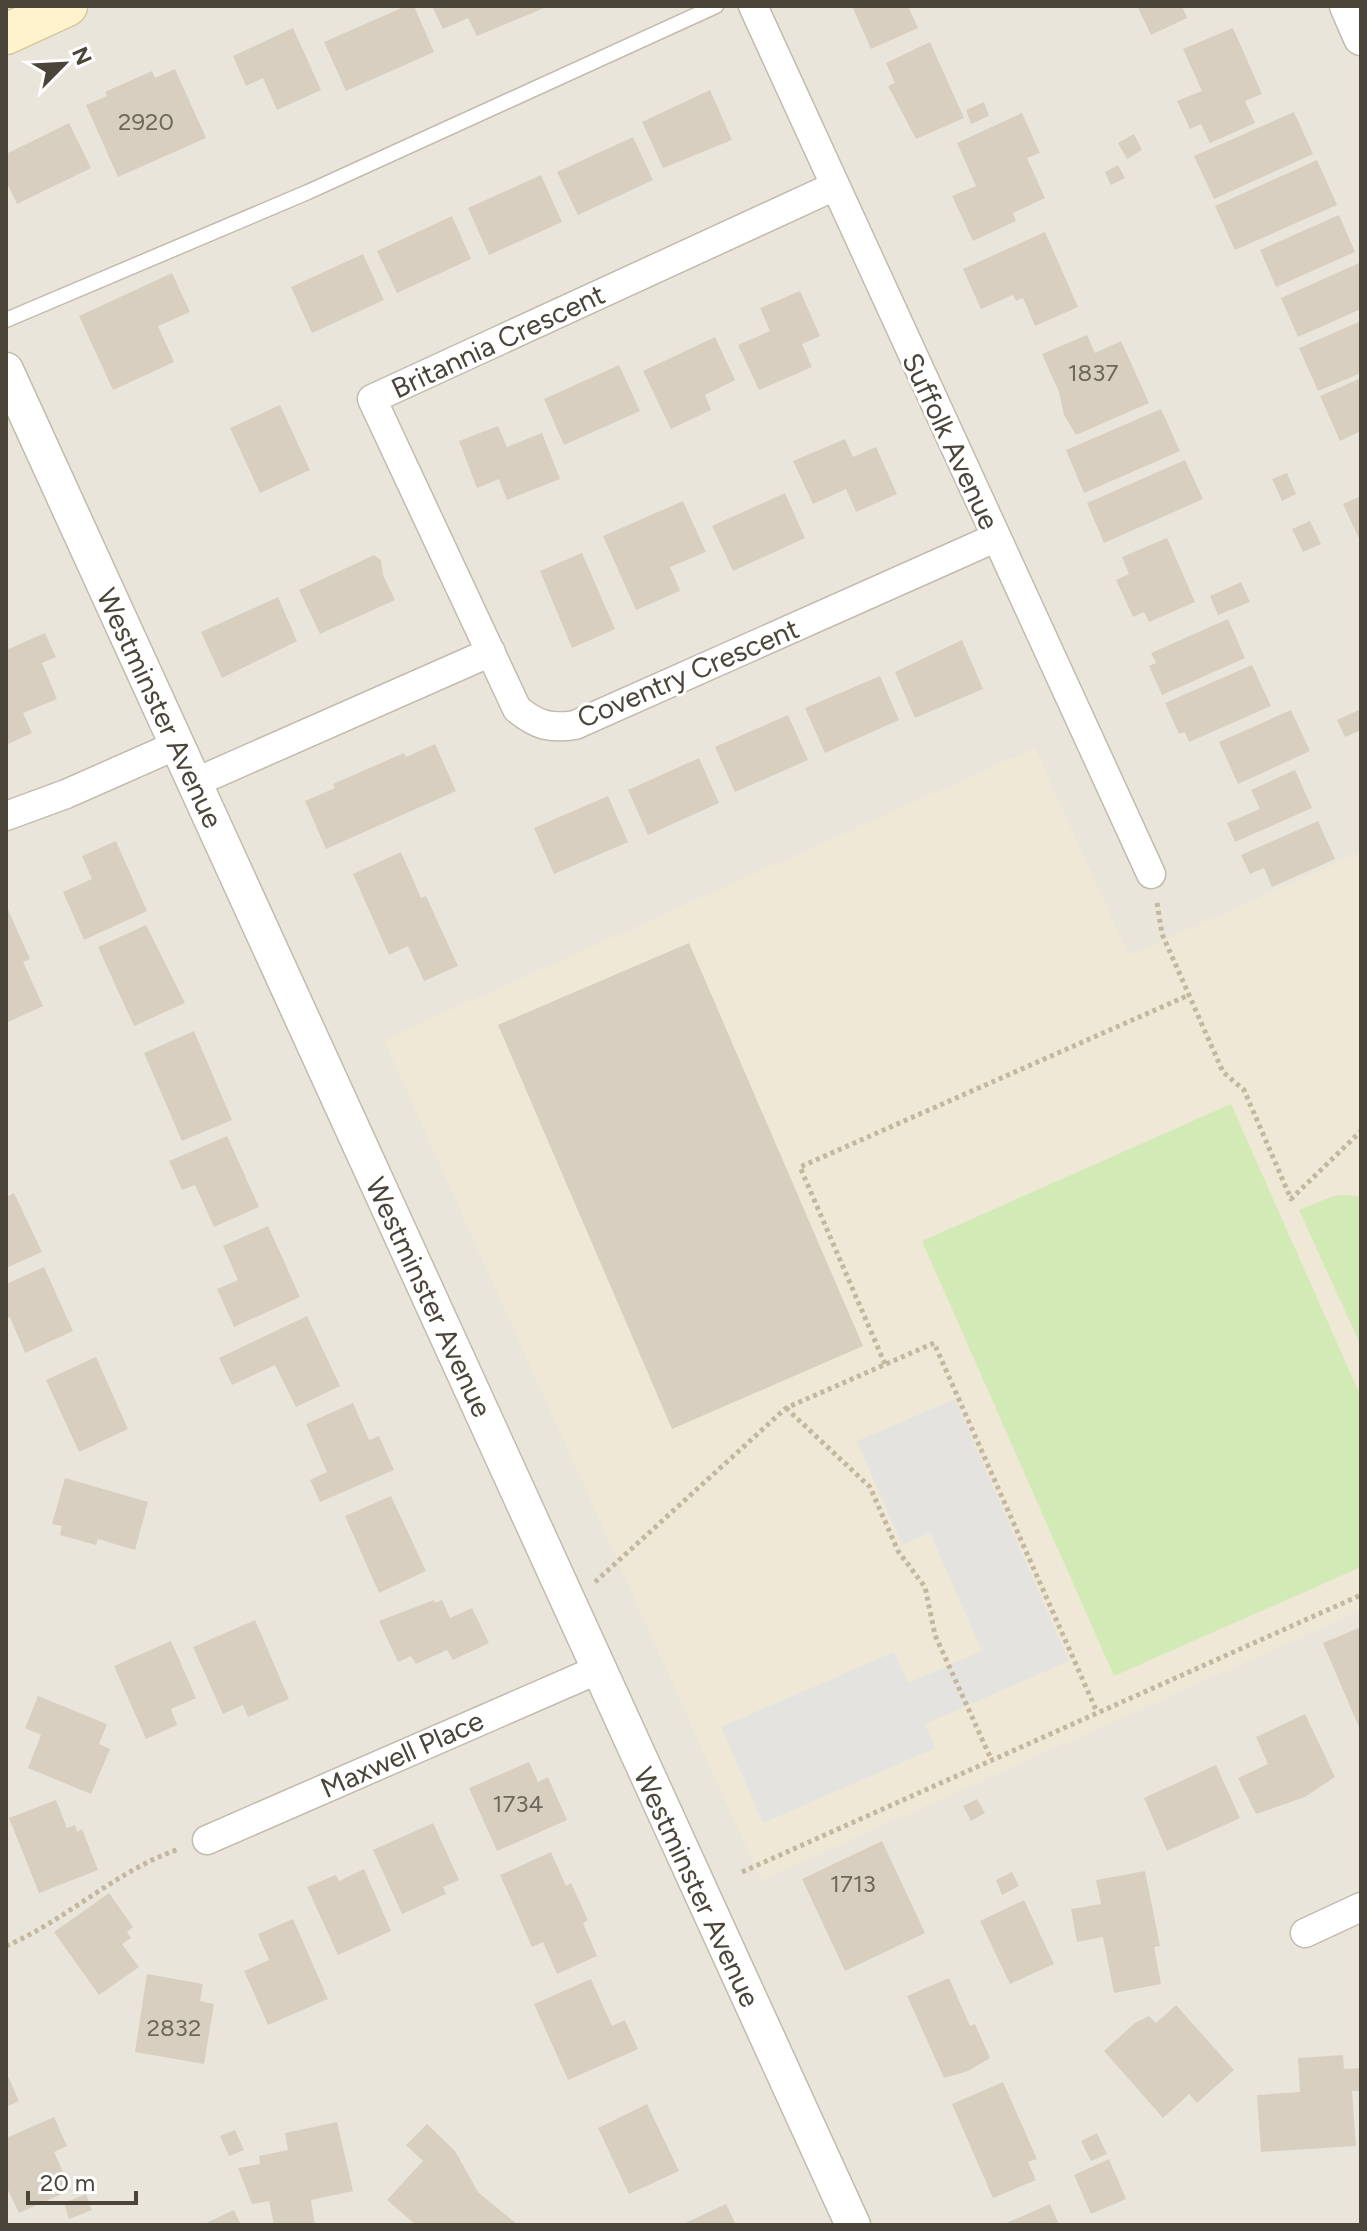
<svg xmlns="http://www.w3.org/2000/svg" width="1367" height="2231" font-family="Figtree,sans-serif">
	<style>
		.residential { fill: #eae5da }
		.education { fill: #efe8d6 }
		.green { fill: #d2eab5 }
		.parking { fill: #e5e3e0 }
		.building { fill: #d8cfc1 }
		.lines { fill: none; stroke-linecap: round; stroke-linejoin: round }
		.service-casing { stroke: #c2bbae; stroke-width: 17 }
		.minor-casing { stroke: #c2bbae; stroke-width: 31 }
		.tertiary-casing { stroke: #c2bbae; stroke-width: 37 }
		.secondary-casing { stroke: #d6c79b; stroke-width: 43 }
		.path { stroke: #c4b79f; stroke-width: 5; stroke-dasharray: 4 4; stroke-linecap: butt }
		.service { stroke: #fff; stroke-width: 14 }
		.minor { stroke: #fff; stroke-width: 28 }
		.tertiary { stroke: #fff; stroke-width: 34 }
		.secondary { stroke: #fff3cd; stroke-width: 40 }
		.labels { text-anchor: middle; stroke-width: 6; stroke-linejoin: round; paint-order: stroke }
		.number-label { font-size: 24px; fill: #6e675b }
		.street-label { font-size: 28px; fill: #4b4439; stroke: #fff }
	</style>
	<rect width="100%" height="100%" fill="#f6f3ec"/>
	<path class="residential" d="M6,6H1361V2225H6Z"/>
	<path class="education" d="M1035,748L1129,956L1361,852V1610L761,1880L384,1040Z"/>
	<path class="green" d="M1231,1104L1361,1397V1567L1114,1676L922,1241Z
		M1336,1195L1361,1196V1346L1299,1210Z"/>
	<path class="parking" d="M955,1399L1069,1661L925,1724L935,1748L763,1823L721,1727L894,1652L908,1683L982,1651L930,1533L902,1545L857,1441Z"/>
	<path class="building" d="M406,6H414L434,52L346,91L324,42Z
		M432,6H549L477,36L468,18L443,29Z
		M852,6H908L918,28L871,49Z
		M1137,6H1182L1187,18L1151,35Z
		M293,28L321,90L277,110L263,78L246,86L233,56Z
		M1233,28L1262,94L1245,101L1255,123L1210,143L1201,124L1190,129L1177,101L1202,91L1183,49Z
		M930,42L964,118L916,139L888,86L895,83L886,63Z
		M175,69L206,138L118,177L86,105L107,96L105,92L152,71L155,78Z
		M710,90L732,140L663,168L642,122Z
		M984,102L989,116L971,124L966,110Z
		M1294,112L1313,154L1214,199L1194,156Z
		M1022,113L1040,153L1027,158L1045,198L1013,213L1016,221L973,241L952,196L976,186L957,143Z
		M69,123L91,168L17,204L6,181V154Z
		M1134,134L1142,150L1127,159L1118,143Z
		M633,137L653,180L578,215L557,172Z
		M1317,160L1337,205L1235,250L1215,206Z
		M1118,165L1125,178L1111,185L1105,172Z
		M541,175L562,222L489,255L468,208Z
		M1339,215L1355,252L1276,287L1260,250Z
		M452,216L471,259L397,293L377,251Z
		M1045,232L1078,307L1035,326L1023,298L1016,301L1013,295L981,309L963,269Z
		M363,254L384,300L312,333L291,287Z
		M1359,263L1361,309L1298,337L1281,298Z
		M172,273L190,312L158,326L174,362L113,390L79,316Z
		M800,291L820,336L802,344L812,367L759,390L738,345L770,331L760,308Z
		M1361,321V373L1318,391L1299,348Z
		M1087,335L1095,353L1121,341L1149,403L1076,435L1064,415L1059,392L1042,354Z
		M715,337L735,380L705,395L711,410L671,429L643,371Z
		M619,365L640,411L564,445L544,399Z
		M1361,378V431L1340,441L1320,396Z
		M280,405L310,470L260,493L230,428Z
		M1161,409L1180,451L1084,493L1066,450Z
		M498,426L507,447L542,433L560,479L507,500L499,479L477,488L459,441Z
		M845,439L853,457L876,447L897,494L856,512L846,489L813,504L793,461Z
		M1185,460L1203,499L1104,543L1087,503Z
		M1287,473L1296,494L1282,501L1272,479Z
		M785,493L805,538L733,571L712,526Z
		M1361,496V543L1343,504Z
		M683,501L706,552L670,567L680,591L636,610L603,536Z
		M1310,521L1321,544L1303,552L1292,529Z
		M1167,538L1195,602L1149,622L1144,612L1133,617L1116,580L1129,574L1122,557Z
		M582,553L615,629L572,648L540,571Z
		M374,555L381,560L383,575L395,600L320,634L299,590Z
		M1241,582L1250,602L1218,615L1210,596Z
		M278,597L297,641L222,678L201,632Z
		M1228,619L1245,658L1162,695L1149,666L1156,663L1151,653Z
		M45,633L56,657L42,663L57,699L23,713L32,733L6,745V650Z
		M962,640L983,689L915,718L895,672Z
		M1252,665L1271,706L1189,742L1185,732L1179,734L1165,703Z
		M880,676L899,720L825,753L805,708Z
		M1361,709V730L1345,737L1337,720Z
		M1291,710L1310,751L1238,784L1219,742Z
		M788,715L808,760L735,792L715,747Z
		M435,744L456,791L326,849L305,801L335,788L333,784L404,753L406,757Z
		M699,758L719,803L648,835L628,790Z
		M1295,770L1312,808L1235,842L1227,823L1260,809L1251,790Z
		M608,796L628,842L554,874L534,828Z
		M1318,821L1335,859L1272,887L1264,868L1250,874L1241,855Z
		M116,841L147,911L84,940L63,892L92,879L82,856Z
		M401,852L421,898L426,896L458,966L424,981L408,946L389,955L353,874Z
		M6,905L30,959L23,962L43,1006L6,1023Z
		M146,925L185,1003L134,1026L98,947Z
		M689,943L863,1346L672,1429L498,1025Z
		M194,1031L232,1120L182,1141L144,1053Z
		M227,1136L259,1207L214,1227L195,1185L182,1190L169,1161Z
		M14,1193L42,1252L6,1268V1197Z
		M268,1226L300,1297L234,1327L217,1289L238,1280L223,1246Z
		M44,1267L73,1331L25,1353L10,1317L6,1319V1284Z
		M307,1316L340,1386L296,1407L275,1365L232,1385L219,1358Z
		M96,1357L128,1429L79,1452L46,1380Z
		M353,1403L369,1440L379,1436L394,1470L320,1502L310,1480L327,1472L306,1424Z
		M65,1478L148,1502L135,1550L98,1539L96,1545L60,1535L62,1526L52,1524Z
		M391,1496L426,1571L379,1593L345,1516Z
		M434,1600L435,1603L442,1600L450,1618L472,1608L489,1643L453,1660L447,1650L416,1664L411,1656L398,1662L379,1621Z
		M255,1620L289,1699L248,1717L243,1705L223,1714L193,1647Z
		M1361,1627V1732L1323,1643Z
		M171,1641L196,1698L171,1709L177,1725L146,1739L114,1666Z
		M38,1696L107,1724L99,1744L110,1749L91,1794L28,1768L41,1735L25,1728Z
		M1305,1714L1335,1777L1305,1797L1256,1814L1238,1778L1268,1764L1256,1737Z
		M529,1762L538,1782L548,1777L567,1820L497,1851L469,1788Z
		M1216,1765L1240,1818L1167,1851L1144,1798Z
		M977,1799L985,1813L971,1821L963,1806Z
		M56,1800L67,1828L75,1825L77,1832L82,1829L98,1870L39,1893L9,1818Z
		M433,1823L459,1880L443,1887L446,1894L402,1914L373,1850Z
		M882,1841L925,1933L845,1971L802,1879Z
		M551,1852L566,1886L571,1883L588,1920L583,1923L597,1956L557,1974L543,1942L532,1947L500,1875Z
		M364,1869L391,1931L338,1955L307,1887L336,1875L339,1881Z
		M1145,1871L1160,1946L1154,1947L1161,1984L1114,1993L1103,1937L1077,1942L1071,1909L1101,1904L1096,1880Z
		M1012,1872L1019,1886L1002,1895L996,1880Z
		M109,1893L133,1927L127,1932L131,1938L122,1944L139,1967L99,1995L54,1932Z
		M1024,1900L1054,1964L1010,1984L980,1921Z
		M293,1919L328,1999L268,2025L244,1971L269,1960L258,1934Z
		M147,1974L203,1984L200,2001L214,2004L204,2064L135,2052Z
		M949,1978L970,2026L975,2024L990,2058L968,2071L944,2078L907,1996Z
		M591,1979L612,2026L625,2020L638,2049L568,2080L534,2004Z
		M1176,2005L1234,2070L1197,2103L1189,2094L1163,2118L1104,2051L1135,2023L1149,2016L1156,2023Z
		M1343,2055L1344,2069L1361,2068V2091H1352L1356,2146L1261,2152L1257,2095L1300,2092L1298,2058Z
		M6,2072L19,2101L6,2107Z
		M1003,2082L1037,2159L1028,2162L1036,2180L993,2198L952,2104Z
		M647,2104L679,2171L629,2194L598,2128Z
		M54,2117L67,2146L54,2152L71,2190L19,2213L6,2186V2138Z
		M337,2122L353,2191L311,2200L315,2225H274L269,2201L252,2204L238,2168L260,2164L259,2156L288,2150L285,2133Z
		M427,2124L455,2151L478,2192L518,2225H416L387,2200L423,2161L406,2145Z
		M235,2130L244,2150L229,2156L220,2136Z
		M1097,2133L1107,2154L1091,2161L1081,2141Z
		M1109,2159L1126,2199L1091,2214L1074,2175Z
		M86,2194L92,2210L69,2219L64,2203Z
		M726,2204L736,2225H681Z
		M1050,2204L1059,2225H1002Z
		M234,2210L241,2225H202Z"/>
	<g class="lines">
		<g class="service-casing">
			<path id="service" d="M6,320L308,192L716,6"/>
		</g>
		<g class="minor-casing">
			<path id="minor" d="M753,6L1151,874
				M835,186L372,399L517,709C537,725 549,729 575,725L995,538
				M194,783L491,652
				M6,816L66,794L177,745
				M207,1840L597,1670
				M1305,1933L1361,1907"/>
		</g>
		<g class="tertiary-casing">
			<path id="tertiary" d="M1347,6L1361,38
				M6,370L853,2225"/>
		</g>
		<g class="secondary-casing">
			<path id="secondary" d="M6,34L67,6"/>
		</g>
		<path class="path" d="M1157,903L1162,934L1223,1072L1244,1090L1291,1199L1361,1131
			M885,1364L800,1167L1189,995
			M786,1408L870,1487L898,1551L925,1587L935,1635L991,1759
			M595,1582L786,1408L934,1343L1097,1712
			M742,1872L1361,1595
			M6,1946C67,1920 115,1871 179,1849"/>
		<use href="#service" class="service"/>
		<use href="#minor" class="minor"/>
		<use href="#tertiary" class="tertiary"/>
		<use href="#secondary" class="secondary"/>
	</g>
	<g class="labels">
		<g class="number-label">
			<text x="146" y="130">2920</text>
			<text x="1093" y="381">1837</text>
			<text x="518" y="1812">1734</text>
			<text x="853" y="1892">1713</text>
			<text x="174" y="2036">2832</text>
		</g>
		<g class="street-label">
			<text transform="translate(498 341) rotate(-25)" y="10">Britannia Crescent</text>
			<text transform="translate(951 441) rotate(65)" y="10">Suffolk Avenue</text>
			<text transform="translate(688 673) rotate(-23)" y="10">Coventry Crescent</text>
			<text transform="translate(160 708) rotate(65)" y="10">Westminster Avenue</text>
			<text transform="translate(429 1297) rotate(65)" y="10">Westminster Avenue</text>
			<text transform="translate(402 1754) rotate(-24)" y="10">Maxwell Place</text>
			<text transform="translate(697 1887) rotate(65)" y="10">Westminster Avenue</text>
		</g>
	</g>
	<rect width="1367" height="2231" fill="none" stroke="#4b4439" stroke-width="16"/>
	<g transform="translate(64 64) rotate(66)" stroke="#ffffff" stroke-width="6" paint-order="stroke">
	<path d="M0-6L14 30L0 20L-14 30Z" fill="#4b4439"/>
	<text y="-12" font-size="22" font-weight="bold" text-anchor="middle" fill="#4b4439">N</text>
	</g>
	<path d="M28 2191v12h108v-12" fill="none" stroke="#4b4439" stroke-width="4"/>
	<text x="40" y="2191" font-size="24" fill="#4b4439" stroke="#ffffff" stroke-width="6" paint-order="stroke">20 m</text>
</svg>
